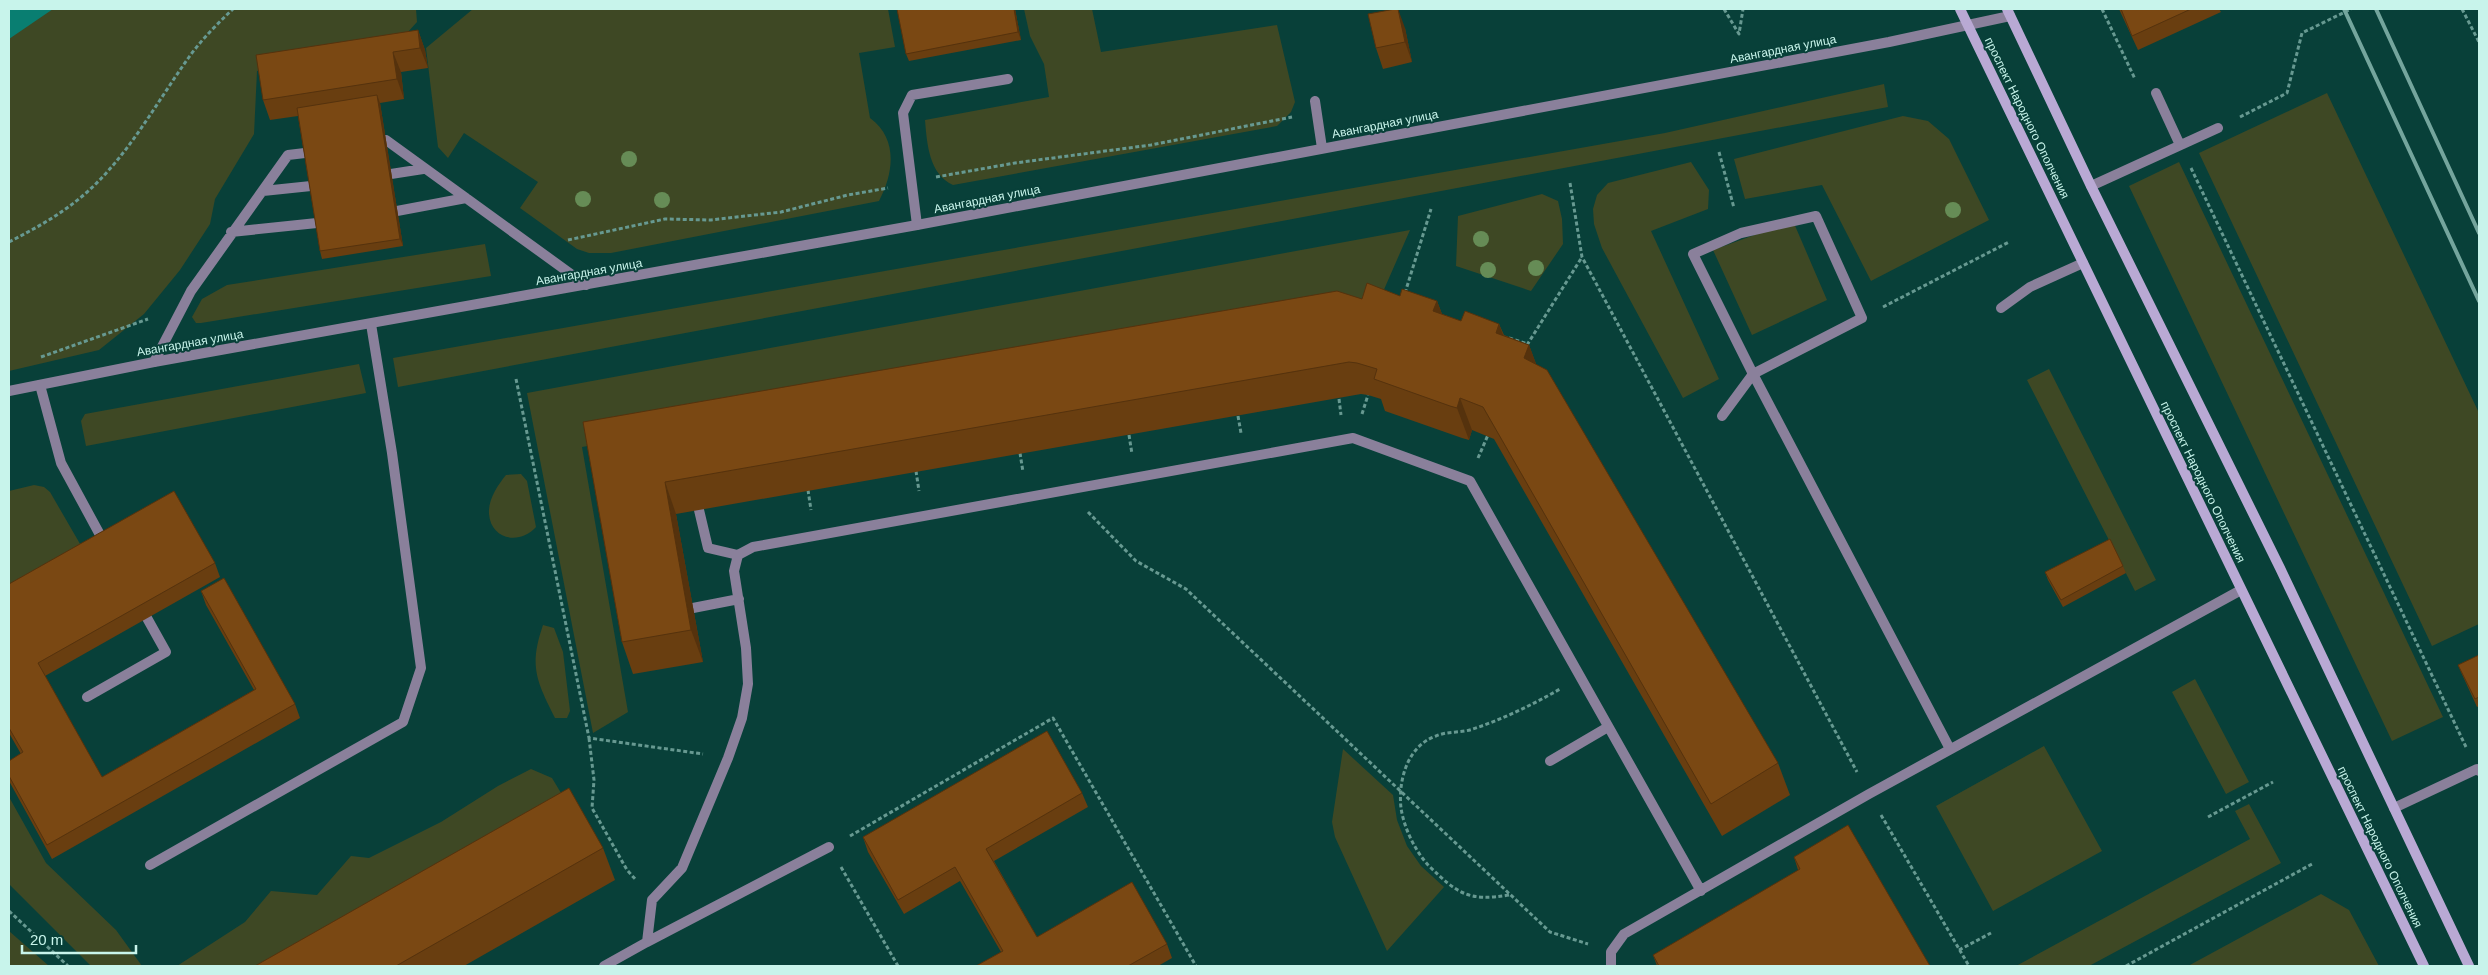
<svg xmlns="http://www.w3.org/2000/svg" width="2488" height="975" font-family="Helvetica,sans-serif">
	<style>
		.green { fill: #3e4824 }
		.water { fill: #097e71 }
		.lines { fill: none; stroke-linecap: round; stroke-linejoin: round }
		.path { stroke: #679991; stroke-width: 3; stroke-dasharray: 4 2.5; stroke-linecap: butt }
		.service { stroke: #8a809b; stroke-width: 10 }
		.tertiary { stroke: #8a809b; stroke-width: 10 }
		.secondary { stroke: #b9a9d4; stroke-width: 10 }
		.rail { stroke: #74a59d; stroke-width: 4 }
		.tree { fill: #668c56 }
		.wall { fill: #693e10 }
		.shaded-wall { fill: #55320d }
		.building { fill: #7a4813; stroke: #55320d }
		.labels { text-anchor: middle; stroke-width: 4; stroke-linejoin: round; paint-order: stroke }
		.street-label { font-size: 12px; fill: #c8f4eb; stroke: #084039 }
	</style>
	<rect width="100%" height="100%" fill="#084039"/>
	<path class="green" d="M9,9H416L417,22L407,33L257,71L254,134L215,199L210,224L180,270L144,314L99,350L9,371Z
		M473,9H888L895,47L859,53L870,118C898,138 894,173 879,201L611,253H589L577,249L520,208L538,182L464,133L448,158L438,147L426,48Z
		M1024,9H1092L1101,52L1277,25L1295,102L1291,112L1277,126L953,185C929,174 927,144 925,120L1049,97L1044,64L1030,36Z
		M1884,84L1888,107L398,387L393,358L1665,133Z
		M2327,93L2479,413V624L2432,646L2199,153Z
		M1903,116L1928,121L1949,139L1989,220L1871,281L1822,185L1745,199L1734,159Z
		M1691,162L1709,190L1708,209L1651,231L1719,379L1683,398L1602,248L1594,224L1593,209L1597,195L1608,183Z
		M2179,162L2443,717L2392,741L2129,186Z
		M1542,194L1558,201L1562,219L1563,244L1531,291L1456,266L1458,216Z
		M1793,221L1827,300L1752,335L1713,250Z
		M1410,230L1379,301L582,447L628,712L593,733L527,393Z
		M485,244L491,276L201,323H196L192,317L202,299L227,285Z
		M359,364L366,393L86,446L81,421L85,414Z
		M2049,369L2156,580L2135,591L2027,380Z
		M521,474L527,481L536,527C520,545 491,540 489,514C488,500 497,486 506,475Z
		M34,485L44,487L50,492L83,549L9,592V491Z
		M543,625L554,628L563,652L570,711L567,718H555C536,680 529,666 543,625Z
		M2195,679L2249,782L2226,794L2172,692Z
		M2044,746L2102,851L1993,911L1936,806Z
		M1343,749L1393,795L1397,820L1407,846L1421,866L1444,887L1387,951L1335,837L1332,822Z
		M531,769L552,778L561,793L291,966H177L245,922L271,891L317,895L351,856L369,858L441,822L498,786Z
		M9,797L46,863L116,930L142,966H91L9,884Z
		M2249,804L2281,863L2089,966H2016L2250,839L2235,811Z
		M2321,894L2349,910L2379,966H2188Z
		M9,931L49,966H9Z"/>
	<path class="water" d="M9,9H53L9,39Z"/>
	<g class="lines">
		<path class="path" d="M1724,9L1739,34L1743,9
			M2102,9L2135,79
			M2462,9L2479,42
			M2240,117L2287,93L2302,33L2351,9
			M1719,152L1734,208
			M2191,168L2466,747
			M936,177L1015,163L1151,145L1292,117
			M1570,183L1582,257L1857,772
			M568,240L665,219L711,220L781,212L848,195L888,188
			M9,242C36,228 62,214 86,193C128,156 155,105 187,60C200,41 217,24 233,9
			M1405,293L1431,209
			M1883,307L2009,242
			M1509,338L1528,344
			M1527,345L1582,257
			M41,357L148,319
			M516,379L589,738L703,754
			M1339,399L1341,415
			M1362,414L1368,395
			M1238,416L1241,433
			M1129,435L1132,454
			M1020,453L1023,472
			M1478,458L1488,435
			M916,471L919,491
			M808,490L811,510
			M1088,512L1136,561L1186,589L1550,932L1588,944
			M589,738L594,780L592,808L627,870L636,880
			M1881,815L1969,966
			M2208,817L2273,782
			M850,836L1053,718L1196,966
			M841,867L898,966
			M1509,895C1468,902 1457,893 1429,866C1415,851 1404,828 1401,808C1398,781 1407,746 1436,736C1447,731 1462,733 1473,729C1503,719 1532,705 1560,689
			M9,911L68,966
			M1959,950L1991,933
			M2126,966L2312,864"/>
		<path class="service" d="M2156,93L2180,145
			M1315,101L1322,148
			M386,140L586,285
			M391,174L423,169
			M2091,186L2218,128
			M263,191L311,186
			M397,211L466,198
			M917,225L903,113L912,95L1008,79
			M231,232L317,223
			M2001,308L2030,287L2083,263
			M154,362L191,291L288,155L305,153
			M40,385L61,463L105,544
			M1722,416L1753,374L1862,318L1816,216L1741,233L1693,254L1753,374L1950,749
			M699,510L708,548L738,555
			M693,608L739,599
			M87,697L166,652L147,618
			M1550,761L1608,727
			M2394,808L2477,769L2479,771
			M150,865L403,722L421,668L392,453L371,324
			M647,942L829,847
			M604,966L647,942L652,900L682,868L728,758L742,718L748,684L746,648L734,571L738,555L753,547L1353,438L1470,481L1701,891
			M1611,966V952L1624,934L1869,794L2241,590"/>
		<path class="tertiary" d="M9,391L154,362L917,225L1889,42L2010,16"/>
		<path class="secondary" d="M1960,9L2424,966
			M2007,9L2091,186L2280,568L2469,966"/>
		<path class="rail" d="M2344,9L2479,301
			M2376,9L2479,233"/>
	</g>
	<g class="tree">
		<circle cx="629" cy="159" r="8"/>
		<circle cx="583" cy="199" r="8"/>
		<circle cx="662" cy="200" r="8"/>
		<circle cx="1953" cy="210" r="8"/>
		<circle cx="1481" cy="239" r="8"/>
		<circle cx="1536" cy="268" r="8"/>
		<circle cx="1488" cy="270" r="8"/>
	</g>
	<path class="wall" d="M897,9H1015L1021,40L909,61L906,54Z
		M2119,9H2219L2221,12L2138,50Z
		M1405,28L1412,62L1383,69L1376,48Z
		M418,30L425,50L428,68L401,72L404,99L380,103L403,246L322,259L320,251L298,116L270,120L263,100Z
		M1400,296L1437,301L1442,314L1461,321L1499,324L1504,335L1529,345L1536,364L1778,763L1790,795L1722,836L1494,439L1472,430L1469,440L1462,438L1385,411L1381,399L1368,395L1361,394L676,514L703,662L633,674L622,642L583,422L1362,299Z
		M215,563L220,577L45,676L102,777L254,690L206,605L201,591L295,704L300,718L52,859L9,781V761L21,754L9,733V584Z
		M2123,566L2126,573L2063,607L2048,580L2045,572Z
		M2479,655V706L2477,707L2461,672L2458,665Z
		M1082,793L1088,807L994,861L1037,937L1167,944L1172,958L1158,966H976L1001,952L960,881L904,914L868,852L863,837Z
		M603,848L615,880L464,966H255Z
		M1794,857L1930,966L1798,870Z
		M1653,955L1659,966H1657Z"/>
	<path class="shaded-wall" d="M1014,9H1015L1021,40L1018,32Z
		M1398,9L1405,28L1412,62L1405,42Z
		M418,30L425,50L428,68L420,48Z
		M393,52L401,72L404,99L397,79Z
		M377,95L380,103L403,246L400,239Z
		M1437,301L1449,333L1433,311Z
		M1499,324L1511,356L1496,333Z
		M1529,345L1541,377L1524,358Z
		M1460,398L1472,430L1469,440L1457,408Z
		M665,482L676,514L703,662L691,630Z"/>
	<path class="building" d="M897,9H1014L1018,32L906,54Z
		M1395,9H1398L1405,42L1376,48L1368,14Z
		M2121,9H2191L2132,36Z
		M418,30L420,48L393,52L397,79L263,100L256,55Z
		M377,95L400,239L320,251L297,108Z
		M1367,283L1400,296L1402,289L1437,301L1433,311L1461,321L1465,311L1499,324L1496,333L1529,345L1524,358L1547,370L1778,763L1711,804L1483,407L1460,398L1457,408L1450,406L1374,379L1377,369L1357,363L1349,362L665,482L691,630L622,642L583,422L1337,291L1362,299Z
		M174,491L215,563L38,663L102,777L256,689L201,591L224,578L295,704L47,845L9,776V761L23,752L9,728V584Z
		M2110,539L2123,566L2061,600L2045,572Z
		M2479,655V697L2475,699L2458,665Z
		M1047,731L1082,793L986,849L1037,937L1132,882L1167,944L1128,966H976L1003,951L955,867L898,900L863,837Z
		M569,788L603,848L396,966H255Z
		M1848,825L1930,966H1659L1653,955L1800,869L1794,857Z"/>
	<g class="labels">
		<g class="street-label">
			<text transform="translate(1783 49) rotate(-11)" y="4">Авангардная улица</text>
			<text transform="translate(2027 118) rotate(64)" y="4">проспект Народного Ополчения</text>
			<text transform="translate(1385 124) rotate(-11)" y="4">Авангардная улица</text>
			<text transform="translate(987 199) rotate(-11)" y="4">Авангардная улица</text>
			<text transform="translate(589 272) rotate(-10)" y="4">Авангардная улица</text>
			<text transform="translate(190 343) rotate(-10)" y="4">Авангардная улица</text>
			<text transform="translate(2203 482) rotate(64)" y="4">проспект Народного Ополчения</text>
			<text transform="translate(2380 847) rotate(64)" y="4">проспект Народного Ополчения</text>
		</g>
	</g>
	<rect width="2488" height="975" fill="none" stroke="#c8f4eb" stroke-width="20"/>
	<path d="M22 945v8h114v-8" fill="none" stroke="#c8f4eb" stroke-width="2.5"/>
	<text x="30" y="945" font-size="15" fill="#c8f4eb" stroke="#084039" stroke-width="4" paint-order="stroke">20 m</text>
</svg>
